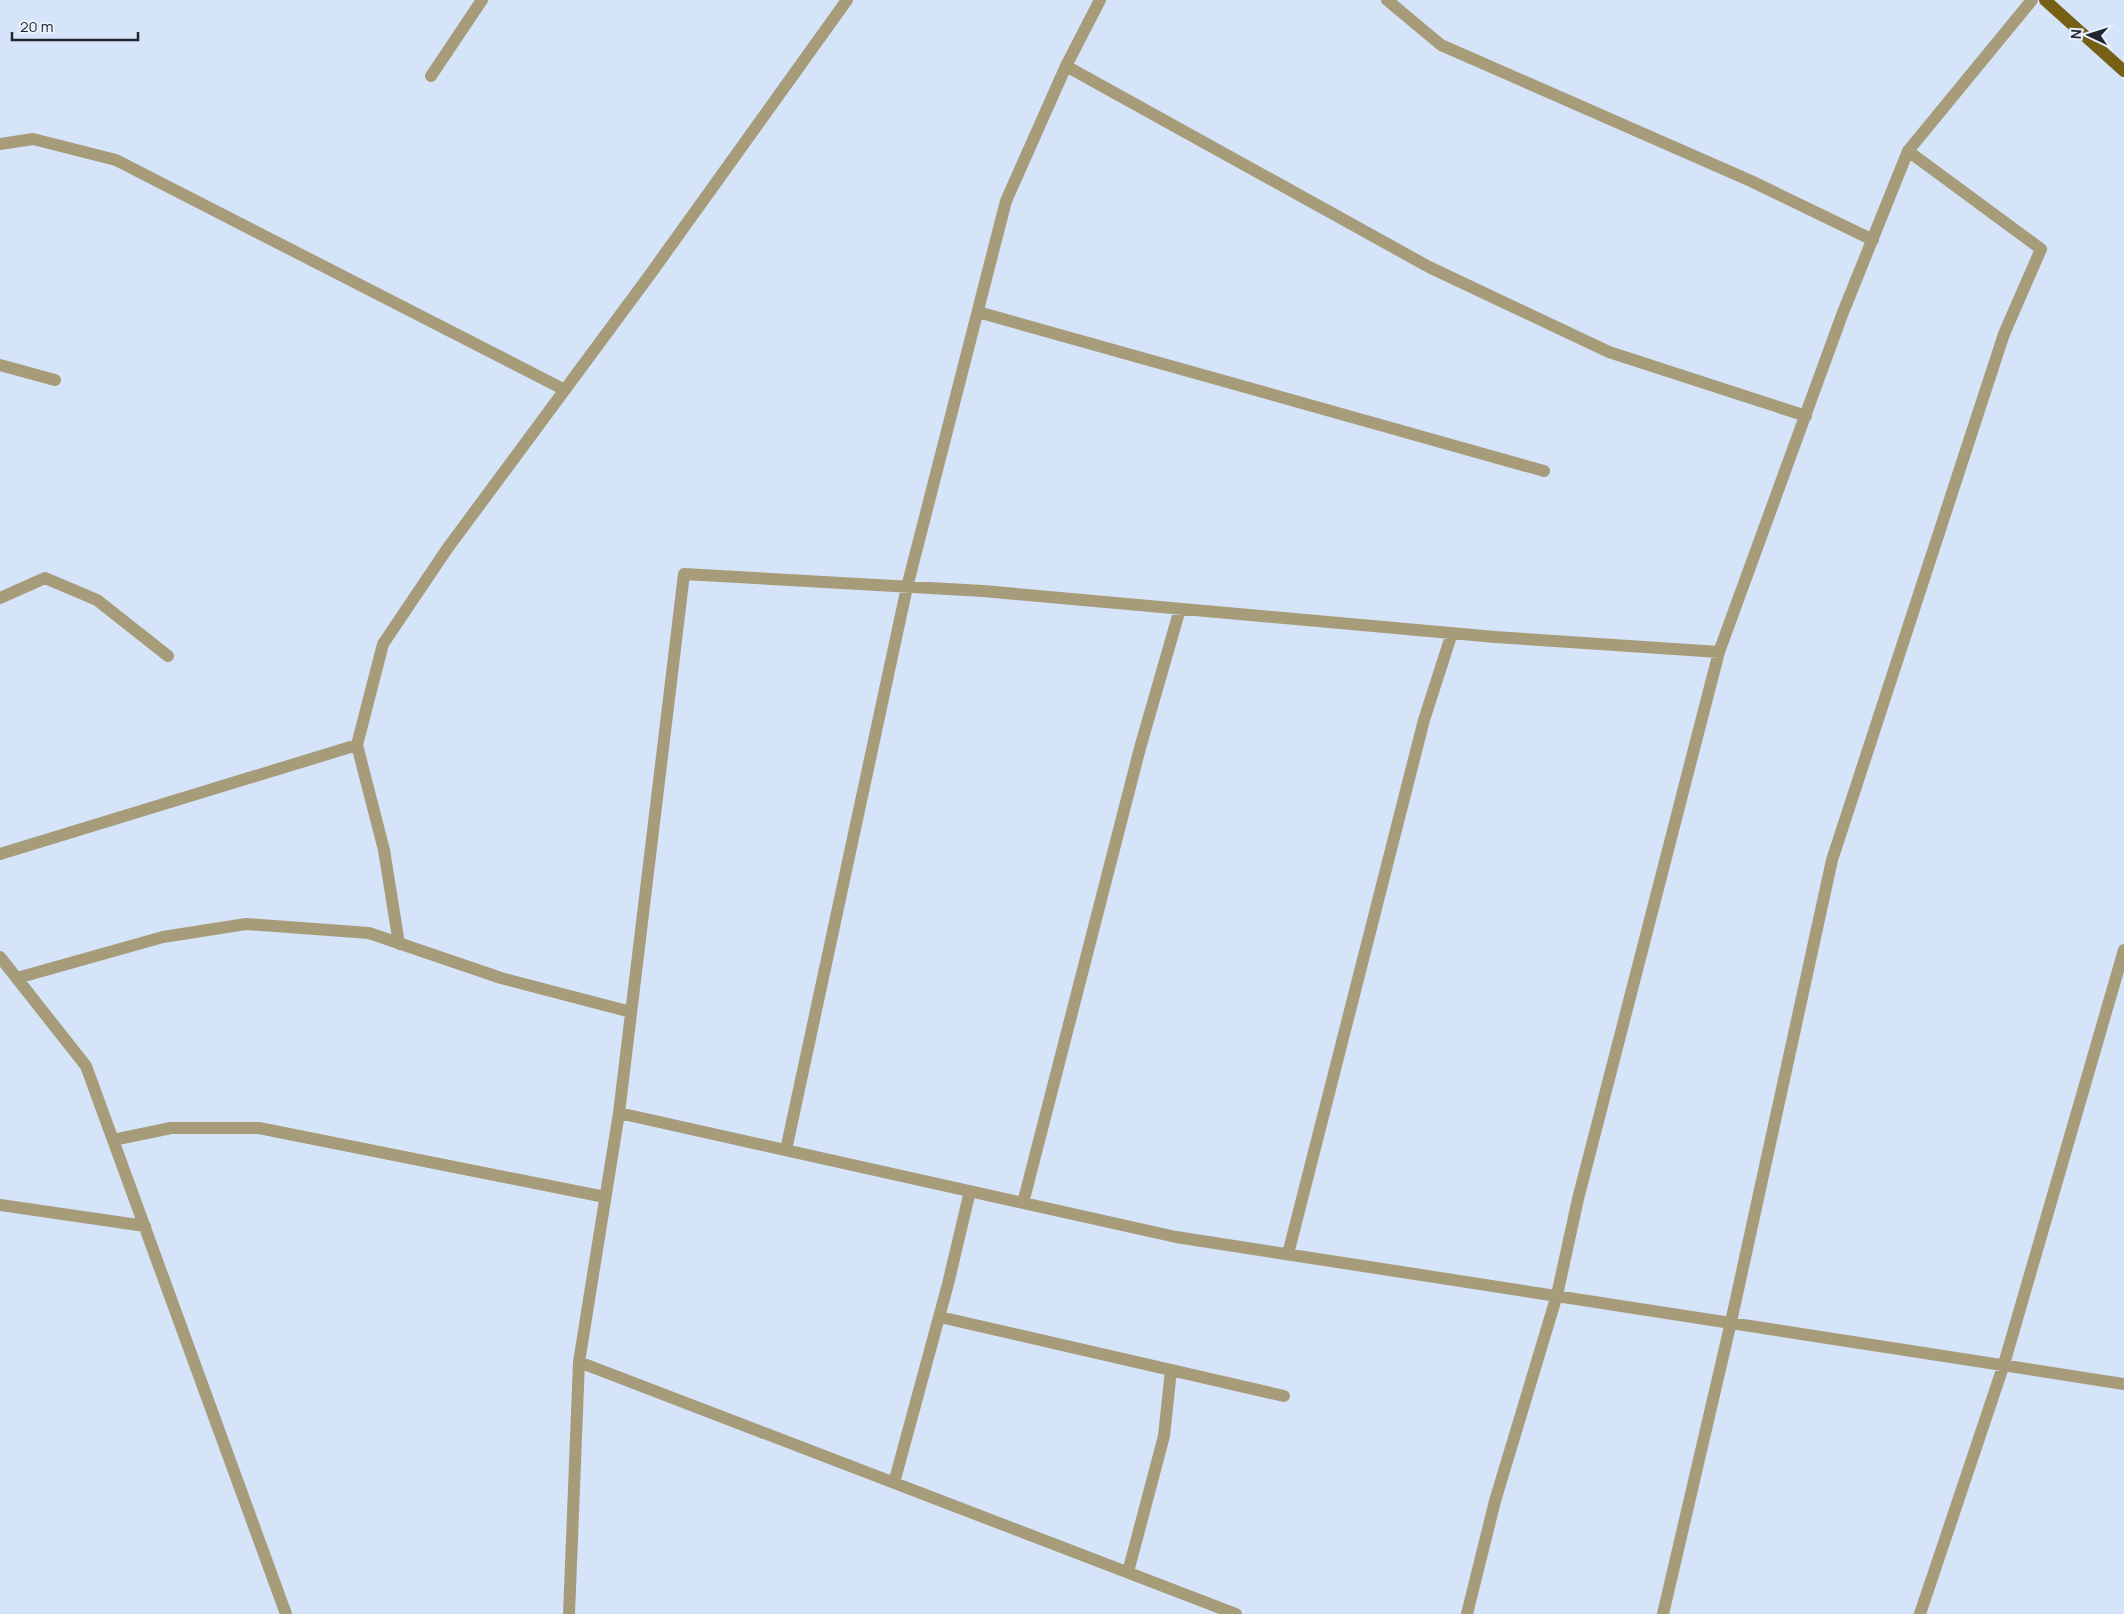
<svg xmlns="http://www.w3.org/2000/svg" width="2124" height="1614" font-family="Manrope,sans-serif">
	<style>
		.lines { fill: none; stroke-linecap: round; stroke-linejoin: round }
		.minor { stroke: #a79c7a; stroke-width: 12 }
		.major { stroke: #756015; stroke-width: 12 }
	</style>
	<rect width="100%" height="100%" fill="#d6e4f9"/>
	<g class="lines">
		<path class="minor" d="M1387,0L1441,45L1751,181L1873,240
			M1066,66L1429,267L1609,352L1806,416
			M431,76L482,0
			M0,144L33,139L116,160L565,390
			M978,312L1544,471
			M0,365L55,380
			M0,598L45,578L97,600L168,656
			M0,854L357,745
			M399,944L384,850L357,745L383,644L447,549L649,276L847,0
			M0,957L86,1066L286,1614
			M17,978L163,937L246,924L369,933L501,978L631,1012
			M619,1113L1176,1237L2124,1384
			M113,1140L171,1128H259L605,1197
			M786,1150L907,587L1006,201L1066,66L1100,0
			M1023,1203L1140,748L1180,609
			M0,1205L145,1226
			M1288,1254L1424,720L1452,633
			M940,1317L1284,1396
			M579,1362L1236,1614
			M894,1483L948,1284L970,1191
			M1128,1572L1164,1436L1171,1370
			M569,1614L579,1362L619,1113L684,574L983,591L1495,637L1719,652
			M1467,1614L1495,1501L1557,1295L1578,1199L1719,652L1842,315L1908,151L2032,0
			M1663,1614L1731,1322L1832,860L2004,334L2041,249L1908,151
			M1920,1614L2004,1364L2124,950"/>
		<path class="major" d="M2045,0L2124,71"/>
	</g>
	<g transform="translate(2089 35) rotate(274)" stroke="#e8f1fe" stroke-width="4" paint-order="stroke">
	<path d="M0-4L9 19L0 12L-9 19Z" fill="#21262e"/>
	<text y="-8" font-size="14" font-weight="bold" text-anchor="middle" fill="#21262e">N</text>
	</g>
	<path d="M12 32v8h126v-8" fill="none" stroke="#21262e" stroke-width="2.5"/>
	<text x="20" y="32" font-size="15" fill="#21262e" stroke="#e8f1fe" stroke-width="4" paint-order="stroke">20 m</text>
</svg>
